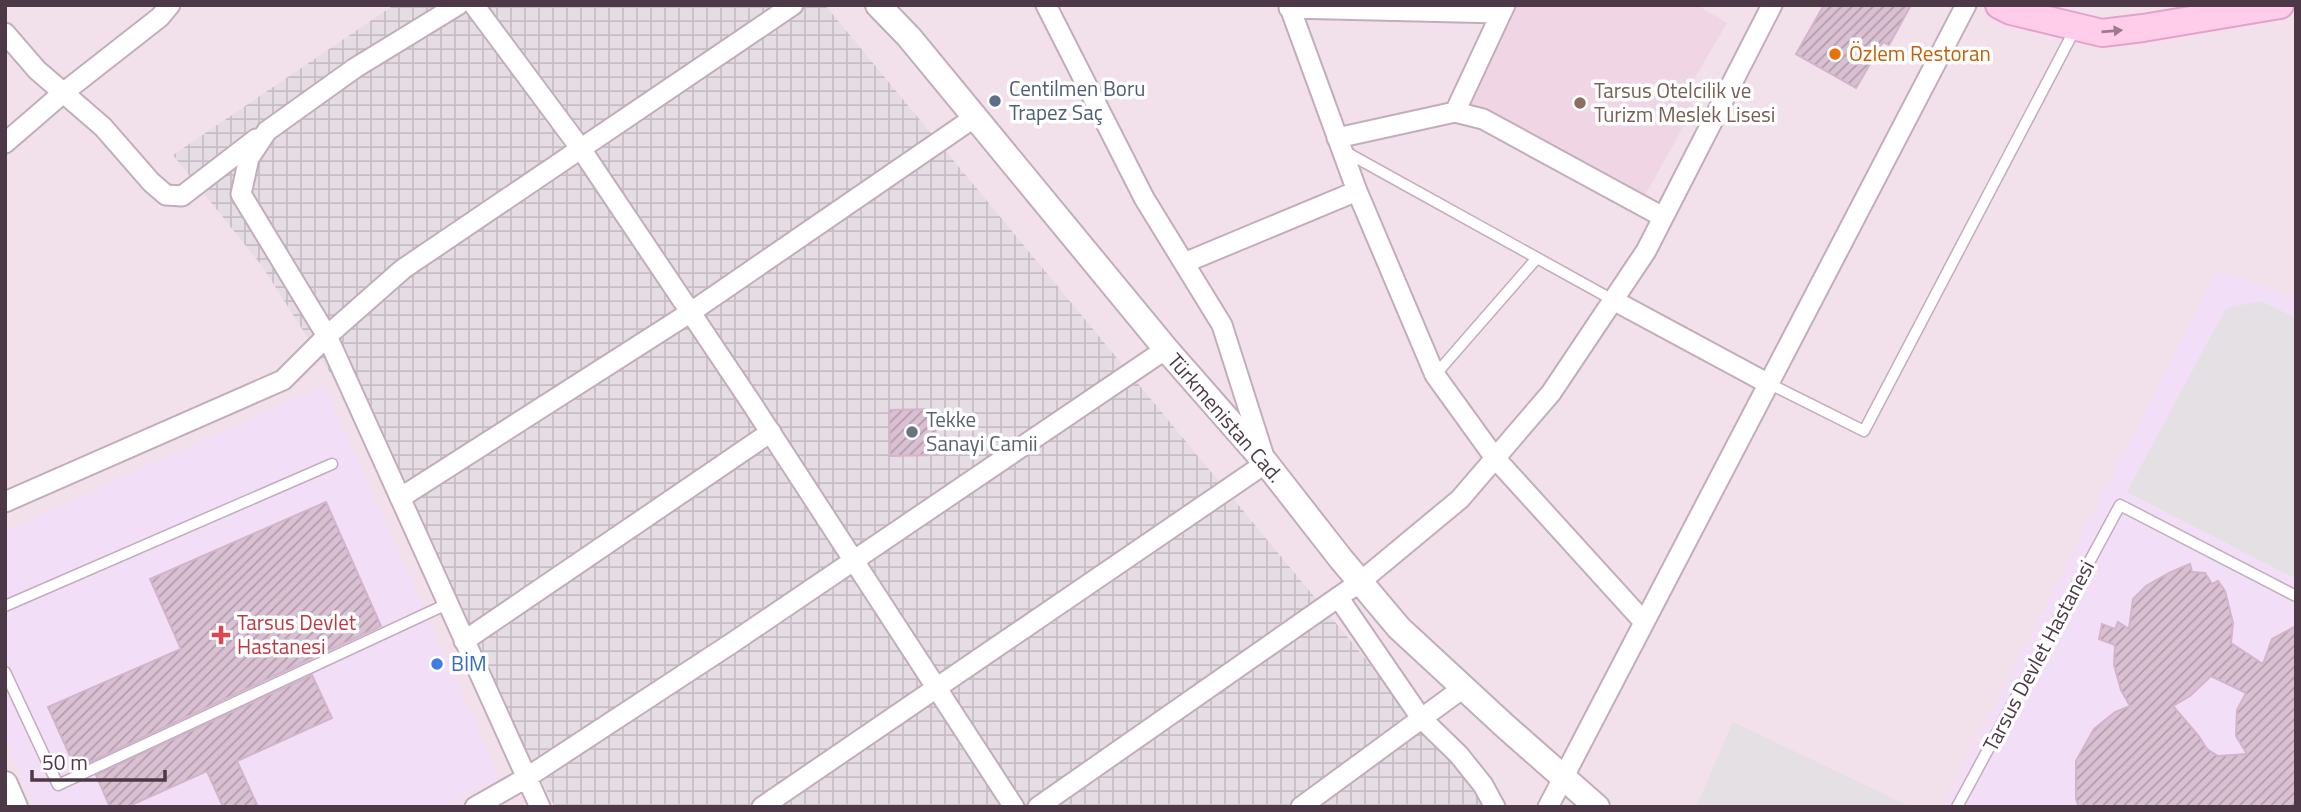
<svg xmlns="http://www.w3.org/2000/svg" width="2301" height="812" font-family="'Titillium Web',sans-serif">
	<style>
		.residential { fill: #f2e0eb }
		.industrial { fill: url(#industrial-grid) }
		.education { fill: #f0d5e5 }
		.medical { fill: #f2dff7 }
		.parking { fill: #e5e0e4 }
		.building { fill: url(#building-hatch); stroke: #d4b3cb; stroke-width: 2; fill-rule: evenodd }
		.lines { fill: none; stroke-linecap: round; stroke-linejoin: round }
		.service-casing { stroke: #c3adbc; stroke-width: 13 }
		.minor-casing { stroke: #c3adbc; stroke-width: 23 }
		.tertiary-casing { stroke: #c3adbc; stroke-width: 28 }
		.secondary-casing { stroke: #e5a1c9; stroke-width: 30 }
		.service { stroke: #fff; stroke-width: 10 }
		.minor { stroke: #fff; stroke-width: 19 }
		.tertiary { stroke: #fff; stroke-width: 24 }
		.secondary { stroke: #ffcde9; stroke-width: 26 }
		.oneway { fill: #9d7b8f }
		.food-dot { fill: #e8710a; stroke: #fff; stroke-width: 2.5 }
		.service-dot { fill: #5c6f8a; stroke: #fff; stroke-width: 2.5 }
		.education-dot { fill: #8d6e63; stroke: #fff; stroke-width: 2.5 }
		.worship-dot { fill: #6b7280; stroke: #fff; stroke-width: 2.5 }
		.health-dot { fill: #e0444e; stroke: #fff; stroke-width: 2.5 }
		.shop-dot { fill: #3f7fe0; stroke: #fff; stroke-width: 2.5 }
		.labels { text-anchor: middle; stroke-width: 7; stroke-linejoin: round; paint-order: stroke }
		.food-label { font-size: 21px; fill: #c56008; stroke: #fff; text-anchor: start }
		.service-label { font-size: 21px; fill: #4e5e75; stroke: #fff; text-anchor: start }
		.education-label { font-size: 21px; fill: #785e54; stroke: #fff; text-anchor: start }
		.street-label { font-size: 21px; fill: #4c3846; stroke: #fff }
		.worship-label { font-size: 21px; fill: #5b616d; stroke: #fff; text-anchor: start }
		.health-label { font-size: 21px; fill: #be3a42; stroke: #fff; text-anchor: start }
		.shop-label { font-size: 21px; fill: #366cbe; stroke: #fff; text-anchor: start }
	</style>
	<defs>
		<pattern id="industrial-grid" width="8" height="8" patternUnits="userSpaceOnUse" patternTransform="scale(1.75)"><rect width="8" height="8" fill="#e6dde4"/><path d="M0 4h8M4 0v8" fill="none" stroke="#c7bec5"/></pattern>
		<pattern id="building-hatch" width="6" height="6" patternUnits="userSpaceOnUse" patternTransform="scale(1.75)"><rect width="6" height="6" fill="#d9c0d2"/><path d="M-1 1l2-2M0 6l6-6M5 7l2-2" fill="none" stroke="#b29dac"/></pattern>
	</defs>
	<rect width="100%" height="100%" fill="#f6ecf2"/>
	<path class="residential" d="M5,5H2296V807H5Z"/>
	<path class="industrial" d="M394,5H825L1488,807H555L332,376L262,266L173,155Z"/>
	<path class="education" d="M1515,5H1697L1727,23L1687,91L1694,108L1640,204L1461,99Z"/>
	<path class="medical" d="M2217,270L2296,297V807H1943Z
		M324,385L500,778L441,807H36L5,738V531Z"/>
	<path class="parking" d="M2261,301L2296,318V579L2127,492L2226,308Z
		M1733,722L1911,807H1696Z"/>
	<path class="building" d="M1824,5H1911L1889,45L1883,42L1856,88L1796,54Z
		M935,409L936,455L890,456L889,410Z
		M326,502L381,626L90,762L75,767L48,707L181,649L150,579Z
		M2190,564L2192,572L2205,573L2212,584L2218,581L2225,591L2233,623L2231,643L2263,664L2272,639L2296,626V807H2079L2076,799V761L2094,729L2115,712L2130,706L2121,690L2114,665L2115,645L2099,639L2102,624L2115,629L2118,622L2129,629L2133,599L2146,586L2169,573ZM2211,676L2246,693L2237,710L2236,736L2247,754L2218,756L2207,749L2198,735L2173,706L2190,696Z
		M312,675L332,718L237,761L258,807H223L207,771L127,807H110L96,775Z"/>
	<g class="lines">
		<g class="service-casing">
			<path id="service" d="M1344,151L1613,300
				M1435,375L1537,258
				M1768,383L1864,431L2075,29
				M5,606L332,464
				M5,672L58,785L447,604
				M1957,807L2120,505L2296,596"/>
		</g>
		<g class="minor-casing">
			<path id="minor" d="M458,5L355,68L267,131L249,158L241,194L327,336L540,807
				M474,5L581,149L750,401L1014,807
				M1289,5L1357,191L1435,375L1495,458L1644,622
				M1289,8L1501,13
				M5,33L37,70L103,127L151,182L166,195L182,196L256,139
				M1455,112L1505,5
				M1337,138L1455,112L1483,119L1663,217
				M5,143L63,93L160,17L170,5
				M1184,263L1357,191
				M1613,300L1767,383
				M400,498L691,312L975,117
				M5,502L283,380L327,336L403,269L793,5
				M1338,597L1421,718L1459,755L1483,785L1495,807
				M464,641L771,432
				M475,807L526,778L732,643L1166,349
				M762,807L1266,463L1222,325L1144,198L1046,5
				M1038,807L1360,582L1460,499L1551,393L1646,251L1772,5
				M1301,807L1463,688
				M1548,807L1966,5"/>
		</g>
		<g class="tertiary-casing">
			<path id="tertiary" d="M878,5L909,37L1166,349L1266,463L1341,559L1399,628L1505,726L1597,807
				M5,784L15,807"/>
		</g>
		<g class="secondary-casing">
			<path id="secondary" d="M1999,5L2011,11L2102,33L2143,28L2280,5"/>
		</g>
		<use href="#service" class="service"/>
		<use href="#minor" class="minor"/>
		<use href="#tertiary" class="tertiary"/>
		<use href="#secondary" class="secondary"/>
	</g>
	<defs><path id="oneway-solid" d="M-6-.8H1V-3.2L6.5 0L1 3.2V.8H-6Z" transform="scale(1.75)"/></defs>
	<use class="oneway" href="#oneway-solid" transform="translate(2112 31) rotate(-5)"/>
	<circle class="food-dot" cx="1835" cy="54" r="7"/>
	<circle class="service-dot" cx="995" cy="101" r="7"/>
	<circle class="education-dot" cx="1580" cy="103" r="7"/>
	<circle class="worship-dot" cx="912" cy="432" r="7"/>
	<path class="health-dot" d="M217.5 624.5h7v7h7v7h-7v7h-7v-7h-7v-7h7z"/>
	<circle class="shop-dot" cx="437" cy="664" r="7"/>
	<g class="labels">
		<g class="food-label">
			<text x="1849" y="61">Özlem Restoran</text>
		</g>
		<g class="service-label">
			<text x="1009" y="96">Centilmen Boru<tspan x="1009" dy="24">Trapez Saç</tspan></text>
		</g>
		<g class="education-label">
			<text x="1594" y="98">Tarsus Otelcilik ve<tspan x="1594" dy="24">Turizm Meslek Lisesi</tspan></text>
		</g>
		<g class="street-label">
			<text transform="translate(1225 418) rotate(49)" y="7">Türkmenistan Cad.</text>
			<text transform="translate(2039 656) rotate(-62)" y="7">Tarsus Devlet Hastanesi</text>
		</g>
		<g class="worship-label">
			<text x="926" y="427">Tekke<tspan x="926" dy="24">Sanayi Camii</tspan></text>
		</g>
		<g class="health-label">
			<text x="237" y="630">Tarsus Devlet<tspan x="237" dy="24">Hastanesi</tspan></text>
		</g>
		<g class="shop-label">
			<text x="451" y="671">BİM</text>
		</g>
	</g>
	<rect width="2301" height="812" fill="none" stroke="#4c3846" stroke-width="14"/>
	<path d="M32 770v10h133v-10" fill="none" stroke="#4c3846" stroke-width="3.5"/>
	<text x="42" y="770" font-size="21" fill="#4c3846" stroke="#ffffff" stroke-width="5" paint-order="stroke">50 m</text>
</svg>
